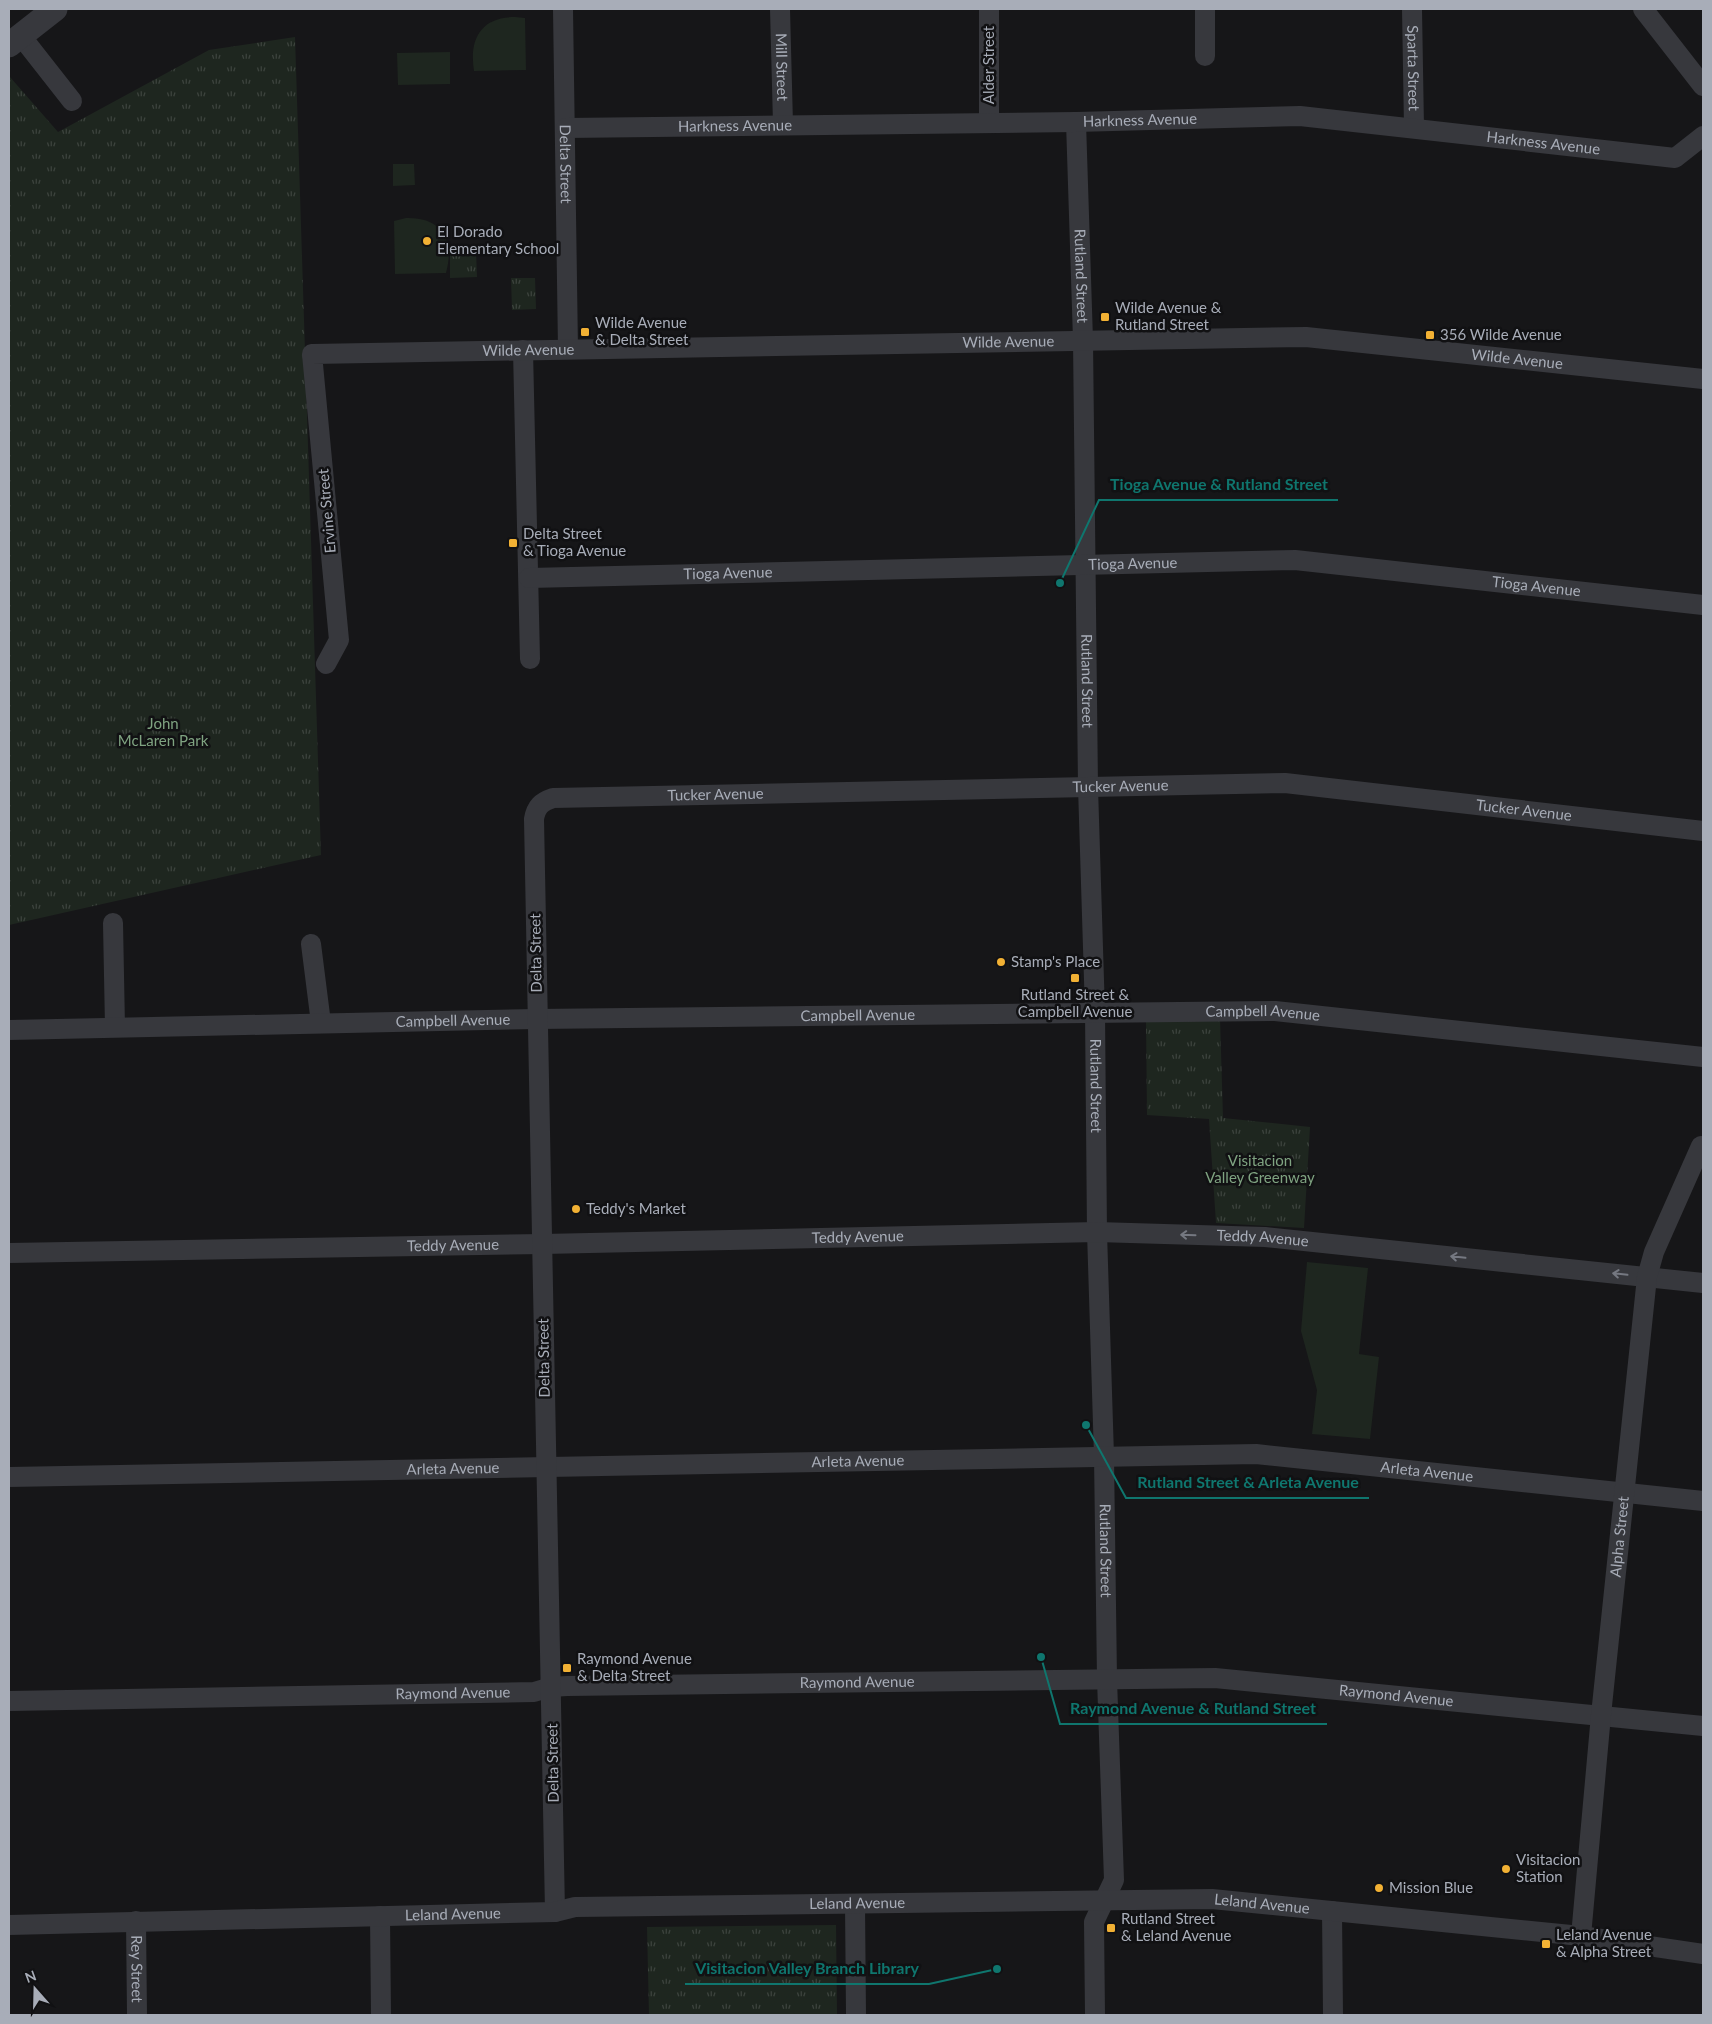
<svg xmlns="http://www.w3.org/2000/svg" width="1712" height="2024" font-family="Lato,sans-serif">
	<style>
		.park { fill: url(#park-tufts) }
		.garden { fill: #1e261f }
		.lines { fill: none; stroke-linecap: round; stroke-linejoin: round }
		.minor { stroke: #37383d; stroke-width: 20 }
		.tertiary { stroke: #37383d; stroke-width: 25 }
		.oneway { stroke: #757881 }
		.poi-dot { fill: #f2b134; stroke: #111113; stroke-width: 2 }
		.labels { text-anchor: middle; stroke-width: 5; stroke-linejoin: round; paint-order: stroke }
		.street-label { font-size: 15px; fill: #a8adb8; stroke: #111113 }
		.poi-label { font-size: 15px; fill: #a8adb8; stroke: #111113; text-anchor: start }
		.park-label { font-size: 15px; fill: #7fa381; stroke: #111113 }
		.leader { fill: none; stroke: #0f766e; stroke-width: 2 }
		.callout-dot { fill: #0f766e; stroke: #111113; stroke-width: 2 }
		.callout-label { font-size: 16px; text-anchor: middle; font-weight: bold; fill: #0f766e; stroke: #111113; stroke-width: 5; stroke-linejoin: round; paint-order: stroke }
	</style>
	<defs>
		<pattern id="park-tufts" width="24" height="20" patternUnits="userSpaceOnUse" patternTransform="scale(1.25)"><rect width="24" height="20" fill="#1e261f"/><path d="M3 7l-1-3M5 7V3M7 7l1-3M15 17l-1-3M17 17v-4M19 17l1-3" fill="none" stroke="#3c433d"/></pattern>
	</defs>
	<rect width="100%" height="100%" fill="#161618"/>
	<path class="park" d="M295,37L321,855L9,925V79L10,77L58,132L209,50Z
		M476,251L477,277L450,278V252Z
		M511,278H535L536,309L512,310Z
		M1220,1018L1223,1118L1310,1127L1304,1228L1216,1223L1209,1119L1147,1115L1146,1019Z
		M836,1925L837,2015H649L647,1927Z"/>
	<path class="garden" d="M515,17L525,18L526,70L474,71C469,40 480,17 515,17Z
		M450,52V84L398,85L397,53Z
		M393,164H414L415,185L393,186Z
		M406,218C442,217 455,240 446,273L395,274L394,221Z
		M1307,1262L1368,1268L1359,1354L1379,1357L1370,1439L1312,1434L1317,1390L1301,1331Z
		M793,2012L796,2015H691L695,2013Z"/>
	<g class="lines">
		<g class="minor">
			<path id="s1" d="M563,9L568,349"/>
			<path id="s2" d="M780,9L783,124"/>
			<path d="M989,9V122"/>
			<path d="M1205,9V56"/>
			<path id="s3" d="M1412,9L1414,128"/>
			<path d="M1643,9L1703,86"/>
			<path d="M21,36L72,101"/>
			<path id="s4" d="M1076,122L1083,340L1088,787L1095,1012L1097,1232L1104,1456L1107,1679L1114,1880L1094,1922L1095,2015"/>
			<path id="s5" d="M566,128L1076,122L1300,116L1675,158L1703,136"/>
			<path d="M523,350L530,659"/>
			<path id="s6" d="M529,578L1295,560L1703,605"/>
			<path id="s7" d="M326,664L339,640L312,354L1306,337L1703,379"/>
			<path d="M113,923L115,1027"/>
			<path d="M311,944L321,1023"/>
			<path id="s8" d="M9,1030L537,1019L1275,1011L1703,1057"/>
			<path id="s9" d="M9,1253L543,1244L1097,1232L1265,1237L1703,1283"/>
			<path id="s10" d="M9,1477L1256,1454L1703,1501"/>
			<path id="s11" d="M9,1701L534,1692L551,1687L567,1686L1215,1678L1703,1726"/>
			<path d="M855,1905L856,2015"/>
			<path d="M1332,1911L1333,2015"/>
			<path id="s12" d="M555,1912L534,819C536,807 541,802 553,798L1285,783L1703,831"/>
			<path d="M380,1916L381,2015"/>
			<path id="s13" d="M136,1921L137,2015"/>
			<path id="s14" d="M9,1925L555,1912L575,1907L1212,1899L1581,1936L1703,1954"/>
			<path id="s15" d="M1581,1936L1601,1715L1647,1277L1654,1252L1701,1146"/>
		</g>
		<path class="tertiary" d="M9,45L55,9"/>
	</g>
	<defs><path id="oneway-shaft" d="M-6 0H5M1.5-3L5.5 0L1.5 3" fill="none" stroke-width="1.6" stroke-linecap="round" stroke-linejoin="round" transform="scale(1.25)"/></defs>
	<g class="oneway">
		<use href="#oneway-shaft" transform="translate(1188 1235) rotate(-178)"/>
		<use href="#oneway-shaft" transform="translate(1458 1257) rotate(-174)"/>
		<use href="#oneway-shaft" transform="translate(1620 1274) rotate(-174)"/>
	</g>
	<g class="poi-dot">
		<circle cx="427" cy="241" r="5"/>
		<rect x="1100" y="312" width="10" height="10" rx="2.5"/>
		<rect x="580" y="327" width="10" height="10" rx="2.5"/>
		<rect x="1425" y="330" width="10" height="10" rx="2.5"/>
		<rect x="508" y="538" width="10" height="10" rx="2.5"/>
		<circle cx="1001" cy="962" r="5"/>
		<rect x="1070" y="973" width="10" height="10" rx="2.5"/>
		<circle cx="576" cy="1209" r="5"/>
		<rect x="562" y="1663" width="10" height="10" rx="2.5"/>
		<circle cx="1506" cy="1869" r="5"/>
		<circle cx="1379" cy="1888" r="5"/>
		<rect x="1106" y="1923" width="10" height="10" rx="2.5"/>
		<rect x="1541" y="1939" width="10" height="10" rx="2.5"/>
	</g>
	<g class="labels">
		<g class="street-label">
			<text transform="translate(989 65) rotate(-90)" y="5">Alder Street</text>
			<text dy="5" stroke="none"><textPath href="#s2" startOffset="58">Mill Street</textPath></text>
			<text dy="5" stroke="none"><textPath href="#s3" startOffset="59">Sparta Street</textPath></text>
			<text dy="5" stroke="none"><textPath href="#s5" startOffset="574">Harkness Avenue</textPath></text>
			<text dy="5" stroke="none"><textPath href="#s5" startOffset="169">Harkness Avenue</textPath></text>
			<text dy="5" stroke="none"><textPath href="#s5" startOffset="979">Harkness Avenue</textPath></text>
			<text dy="5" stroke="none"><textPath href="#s1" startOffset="155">Delta Street</textPath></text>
			<text dy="5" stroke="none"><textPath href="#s4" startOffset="154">Rutland Street</textPath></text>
			<text dy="5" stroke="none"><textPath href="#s7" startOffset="1011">Wilde Avenue</textPath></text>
			<text dy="5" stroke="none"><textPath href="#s7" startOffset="531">Wilde Avenue</textPath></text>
			<text dy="5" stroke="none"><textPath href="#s7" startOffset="1521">Wilde Avenue</textPath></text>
			<text transform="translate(327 511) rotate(-95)" y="5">Ervine Street</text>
			<text dy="5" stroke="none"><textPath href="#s6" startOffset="604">Tioga Avenue</textPath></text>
			<text dy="5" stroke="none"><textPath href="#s6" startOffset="199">Tioga Avenue</textPath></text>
			<text dy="5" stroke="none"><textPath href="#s6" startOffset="1009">Tioga Avenue</textPath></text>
			<text dy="5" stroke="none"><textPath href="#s4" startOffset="559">Rutland Street</textPath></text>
			<text dy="5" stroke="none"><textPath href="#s12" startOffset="1691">Tucker Avenue</textPath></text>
			<text dy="5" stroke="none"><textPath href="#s12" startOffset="1286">Tucker Avenue</textPath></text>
			<text dy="5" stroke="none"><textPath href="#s12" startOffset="2096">Tucker Avenue</textPath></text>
			<text transform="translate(536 953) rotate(-91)" y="5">Delta Street</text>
			<text dy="5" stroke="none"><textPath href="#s8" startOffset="1254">Campbell Avenue</textPath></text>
			<text dy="5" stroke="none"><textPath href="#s8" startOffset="849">Campbell Avenue</textPath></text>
			<text dy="5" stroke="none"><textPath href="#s8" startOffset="444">Campbell Avenue</textPath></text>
			<text dy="5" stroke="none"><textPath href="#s4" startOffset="964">Rutland Street</textPath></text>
			<text dy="5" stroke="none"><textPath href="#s9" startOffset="849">Teddy Avenue</textPath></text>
			<text dy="5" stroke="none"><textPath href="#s9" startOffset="1254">Teddy Avenue</textPath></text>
			<text dy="5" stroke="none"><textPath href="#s9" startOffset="444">Teddy Avenue</textPath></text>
			<text transform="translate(544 1358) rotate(-91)" y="5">Delta Street</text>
			<text dy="5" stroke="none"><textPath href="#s10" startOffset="849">Arleta Avenue</textPath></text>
			<text dy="5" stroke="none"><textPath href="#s10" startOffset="444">Arleta Avenue</textPath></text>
			<text dy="5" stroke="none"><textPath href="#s10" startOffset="1419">Arleta Avenue</textPath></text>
			<text dy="5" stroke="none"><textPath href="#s15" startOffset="401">Alpha Street</textPath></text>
			<text dy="5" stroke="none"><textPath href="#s4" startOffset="1429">Rutland Street</textPath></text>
			<text dy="5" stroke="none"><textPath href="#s11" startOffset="849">Raymond Avenue</textPath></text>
			<text dy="5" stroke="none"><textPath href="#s11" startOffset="444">Raymond Avenue</textPath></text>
			<text dy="5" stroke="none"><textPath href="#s11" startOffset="1389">Raymond Avenue</textPath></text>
			<text transform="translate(553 1763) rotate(-91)" y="5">Delta Street</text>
			<text dy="5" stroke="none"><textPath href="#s14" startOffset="1254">Leland Avenue</textPath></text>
			<text dy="5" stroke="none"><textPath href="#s14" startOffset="849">Leland Avenue</textPath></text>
			<text dy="5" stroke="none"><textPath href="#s14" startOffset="444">Leland Avenue</textPath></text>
			<text dy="5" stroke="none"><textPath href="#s13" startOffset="48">Rey Street</textPath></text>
		</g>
		<g class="poi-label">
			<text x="437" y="237">El Dorado<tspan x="437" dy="17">Elementary School</tspan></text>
			<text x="1115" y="313">Wilde Avenue &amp;<tspan x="1115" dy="17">Rutland Street</tspan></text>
			<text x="595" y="328">Wilde Avenue<tspan x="595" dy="17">&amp; Delta Street</tspan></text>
			<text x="1440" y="340">356 Wilde Avenue</text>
			<text x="523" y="539">Delta Street<tspan x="523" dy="17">&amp; Tioga Avenue</tspan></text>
			<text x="1011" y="967">Stamp's Place</text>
			<text x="1075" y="1000" text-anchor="middle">Rutland Street &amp;<tspan x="1075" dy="17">Campbell Avenue</tspan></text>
			<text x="586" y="1214">Teddy's Market</text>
			<text x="577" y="1664">Raymond Avenue<tspan x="577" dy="17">&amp; Delta Street</tspan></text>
			<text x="1516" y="1865">Visitacion<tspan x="1516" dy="17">Station</tspan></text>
			<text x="1389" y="1893">Mission Blue</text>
			<text x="1121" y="1924">Rutland Street<tspan x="1121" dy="17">&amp; Leland Avenue</tspan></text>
			<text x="1556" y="1940">Leland Avenue<tspan x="1556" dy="17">&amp; Alpha Street</tspan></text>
		</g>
		<g class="park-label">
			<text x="163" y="729">John<tspan x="163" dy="17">McLaren Park</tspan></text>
			<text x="1260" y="1166">Visitacion<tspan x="1260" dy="17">Valley Greenway</tspan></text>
		</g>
	</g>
	<path class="leader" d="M1060 583L1099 500H1338M1086 1425L1126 1498H1369M1041 1657L1060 1724H1327M997 1969L929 1984H685"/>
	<g class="callout-dot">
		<circle cx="1060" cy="583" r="5"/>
		<circle cx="1086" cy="1425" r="5"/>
		<circle cx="1041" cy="1657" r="5"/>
		<circle cx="997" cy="1969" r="5"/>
	</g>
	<g class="callout-label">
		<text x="1219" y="490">Tioga Avenue &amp; Rutland Street</text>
		<text x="1248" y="1488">Rutland Street &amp; Arleta Avenue</text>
		<text x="1193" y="1714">Raymond Avenue &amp; Rutland Street</text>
		<text x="807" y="1974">Visitacion Valley Branch Library</text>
	</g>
	<rect width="1712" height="2024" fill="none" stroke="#a8adb8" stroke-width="20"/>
	<g transform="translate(35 1989) rotate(340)" stroke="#111113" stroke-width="4" paint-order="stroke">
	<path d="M0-4L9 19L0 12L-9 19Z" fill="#a8adb8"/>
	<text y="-8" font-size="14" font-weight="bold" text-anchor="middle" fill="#a8adb8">N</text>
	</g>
</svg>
